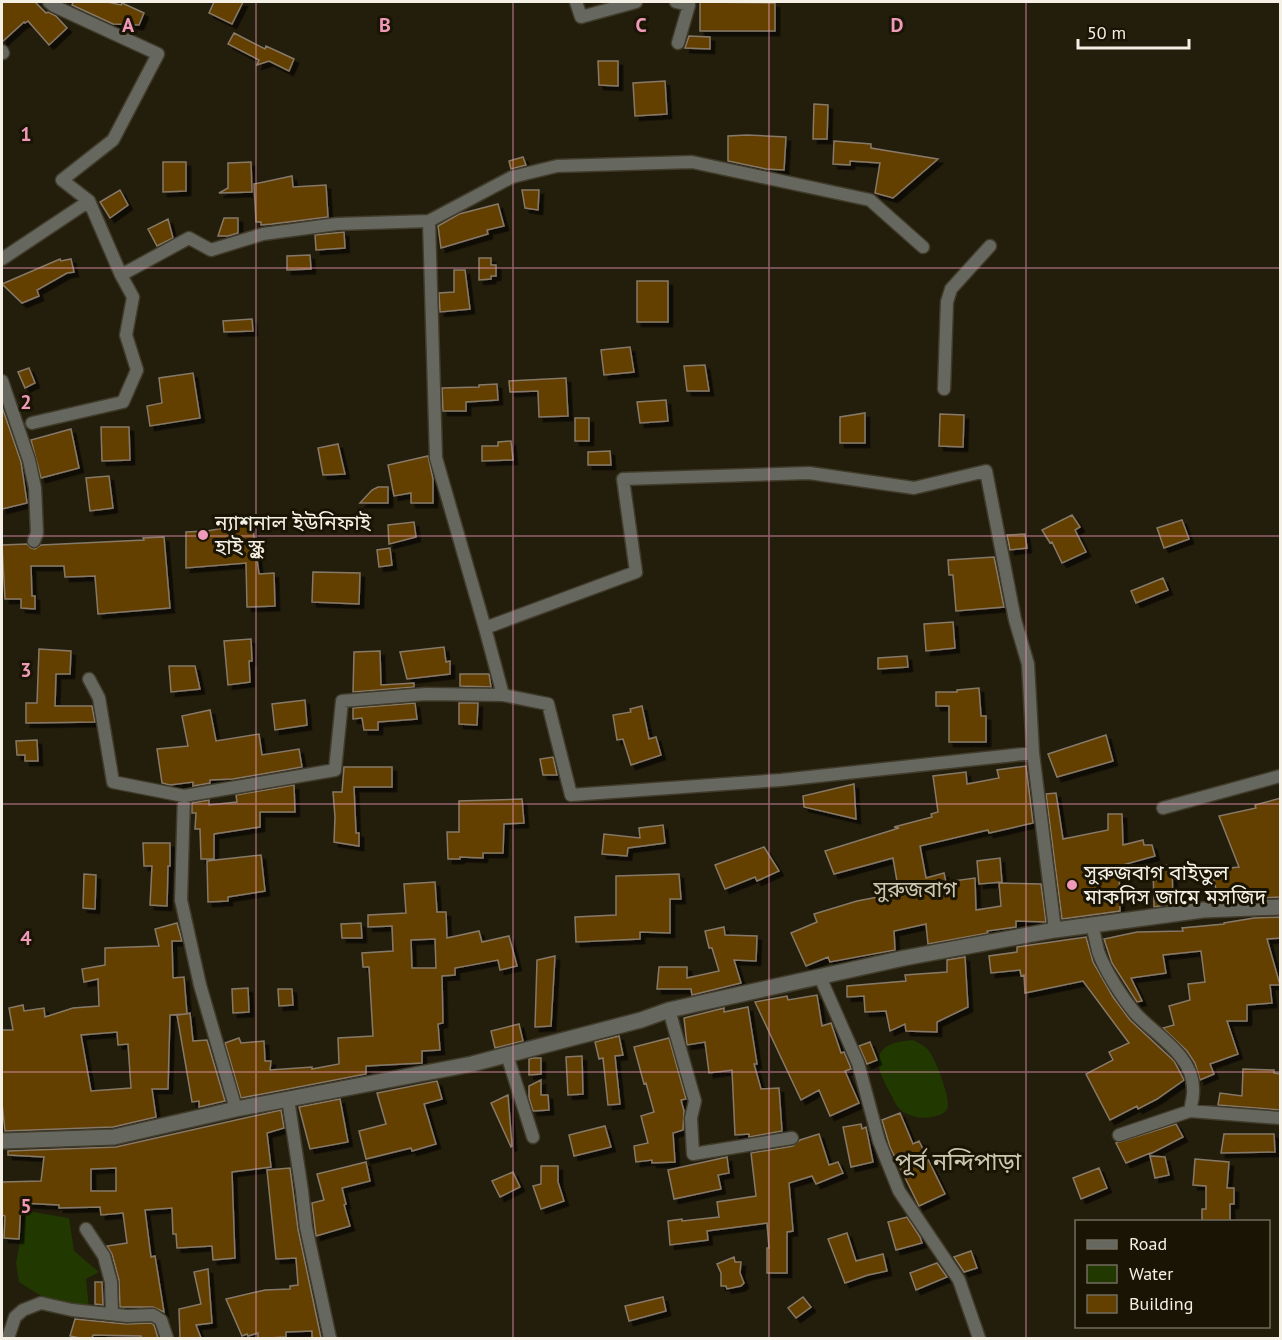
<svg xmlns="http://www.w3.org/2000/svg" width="1282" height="1340" font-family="'PT Sans','Noto Sans Bengali',sans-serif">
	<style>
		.water { fill: #213900 }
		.building { fill: #633f00; stroke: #877968; stroke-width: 1.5; fill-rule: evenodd; filter: url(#shadow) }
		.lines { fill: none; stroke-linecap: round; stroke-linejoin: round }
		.minor-casing { stroke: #403b2a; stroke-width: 15 }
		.tertiary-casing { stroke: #403b2a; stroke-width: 18 }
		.minor { stroke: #66675e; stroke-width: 12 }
		.tertiary { stroke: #66675e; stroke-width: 15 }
		.grid { fill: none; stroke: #ef9ab8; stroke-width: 1.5; stroke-opacity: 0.55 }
		.poi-dot { fill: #ef9ab8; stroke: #191404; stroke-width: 2 }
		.labels { text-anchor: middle; stroke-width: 6; stroke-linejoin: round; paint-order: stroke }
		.poi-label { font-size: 21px; fill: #f4f0e5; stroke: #191404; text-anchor: start }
		.neighbourhood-label { font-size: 22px; fill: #cdc6b0; stroke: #191404 }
		.quarter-label { font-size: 24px; fill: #cdc6b0; stroke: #191404 }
		.grid-label { font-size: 20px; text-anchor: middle; font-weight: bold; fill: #ef9ab8; stroke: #191404; stroke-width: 6; stroke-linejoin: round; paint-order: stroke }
	</style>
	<defs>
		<filter id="shadow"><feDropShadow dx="4.5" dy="4.5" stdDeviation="0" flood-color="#0009"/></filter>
	</defs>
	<rect width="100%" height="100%" fill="#231d0c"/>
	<path class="water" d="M913,1040C918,1043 924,1045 928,1050C935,1057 952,1101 947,1109C945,1113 940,1115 936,1116C926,1119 914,1118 905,1113C897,1109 893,1098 889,1091C872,1060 873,1043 913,1040Z
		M26,1211L69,1218L74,1251L99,1272L86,1279L89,1309C59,1307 44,1298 19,1282L16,1263Z"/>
	<path class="building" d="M2,2H35L46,13L48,12L56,16L67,28L49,45L28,21L25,23L24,22L2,42Z
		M73,2H107L121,5L122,3L144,13L139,25L113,24L72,5Z
		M214,2H243L232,24L209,13Z
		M700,2L775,3V31H700Z
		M234,33L265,49L266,46L294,59L289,71L269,61L257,65L259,60L228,44Z
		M689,36L710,37V49L685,48Z
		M598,61H618V86L599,85Z
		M665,81L667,114L635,116L633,83Z
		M814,104L828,105L827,139H813Z
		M747,135L786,137L784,170L766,169L728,161V136Z
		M834,141L871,144V148L938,159L893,198L875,193L880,163L850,161V165L833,164Z
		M523,157L526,165L511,169L509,161Z
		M163,162H186V191L163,192Z
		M251,162L252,192L219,193L228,188V163Z
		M292,176L293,187L326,185L328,217L272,224L261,225V222H256L254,184Z
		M120,190L128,205L110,218L100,202Z
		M522,190H539L538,210L525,208Z
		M498,204L504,226L487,230L488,234L441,248L438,226L459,214Z
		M224,218H238V233L228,236H218Z
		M168,219L173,238L157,246L148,229Z
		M344,232L345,248L316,250L315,235Z
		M310,255L311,269L287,270V256Z
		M479,258H491V265H496V276H491V279L479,280Z
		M60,259L61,261L71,259L74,272L67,273L37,290L39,296L22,303L2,284Z
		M454,270H465L470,309L440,312L439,293L454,292Z
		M637,281H668V322H637Z
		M252,319L253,331L224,332L223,321Z
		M630,347L634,372L604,375L601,350Z
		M705,365L709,391H687L684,366Z
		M29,368L35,383L25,388L18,372Z
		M193,373L200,418L150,426L147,406L162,403L159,378Z
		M566,378L568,416L539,417L538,391L510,392L509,381Z
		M497,384L498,400L466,402V411H443L442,388L479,387V385Z
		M666,400L668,421L640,423L637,402Z
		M2,407L21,462L27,503L2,509Z
		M865,413V443H840V417Z
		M940,414L964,415L963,447L939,446Z
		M575,418H589V441H575Z
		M101,427H129L130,460L102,461Z
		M71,429L79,468L41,478L31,440Z
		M511,441L513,460L482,461V446H498V442Z
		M338,444L345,474L323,475L318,448Z
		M610,451L611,465H588V452Z
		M428,456L433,479V503H411V493L394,496L388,465Z
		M109,476L113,508L90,511L86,478Z
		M378,487H388V503H360L372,490Z
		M1072,515L1080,527L1075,530L1086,552L1062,563L1052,542L1050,543L1042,530Z
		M1182,520L1189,539L1164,548L1157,528Z
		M252,521L259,574L274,573L275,606L247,607L246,563L186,568V532L207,531L230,527L229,523Z
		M414,522L416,537L389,544L388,525Z
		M1025,534L1027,548L1010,550L1007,535Z
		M164,537L170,608L98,614L95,576L65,577L64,566H31L32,596H35V609L21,608V599H5L2,545L27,544L31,548L35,549L41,545L144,540L143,538Z
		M390,548L392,565L379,567L377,550Z
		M994,557L1004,607L956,611L953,575H949L948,560Z
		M313,572L360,573L359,604L312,602Z
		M1163,578L1168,590L1136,603L1131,591Z
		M953,622L955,648L926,651L924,624Z
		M251,639L252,661H249L250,682L228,685L224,641Z
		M444,647L446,662L450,661V674L407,679L400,652Z
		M39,649L71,651L70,674H56L55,706H92L95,722L26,723V703H37Z
		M380,651L381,685L414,683V687L353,692L354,652Z
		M907,656L908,667L878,669V658Z
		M169,666H195L200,689L171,692Z
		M460,674H489L491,687L460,686Z
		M979,688L981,716H986V742H949V706H936V692H957V690Z
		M305,700L307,725L275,730L272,704Z
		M415,703L417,719L378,722V730H364L362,718L353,719V708Z
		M459,703H478L477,725L459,724Z
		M642,706L649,739L656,737L661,755L631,765L623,739L617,740L613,715L631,712L630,709Z
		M210,710L216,741L259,734L262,755L299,749L302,767L233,779L210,780V783L193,786V782L170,785L162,783L157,749L188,746L182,716Z
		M1106,735L1113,761L1057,777L1048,754Z
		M37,740L38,761H25V755H17L16,741Z
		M553,757L557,775H543L540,759Z
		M1026,766L1033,823L989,833L988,830L920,846L926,878L944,873L946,882L975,878L976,910L1001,906L999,883L1041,884L1046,922L1016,921V927L987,931L988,933L928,944L926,924L894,931L895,950L830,962L828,957L806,966L791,933L817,922L814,914L857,901L899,893L893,858L834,874L825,851L899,828L894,827L932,817L931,814L938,812L933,776L966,772L967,784L999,778L997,770Z
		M344,767H392V787H354L356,833H359V846L334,842L335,817L333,792H342Z
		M854,784L856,819L804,807L803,796Z
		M294,785L295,812H260V827L214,834V859H201L200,829H195L196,813H192V803L209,800V805L237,802L236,795Z
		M1056,793L1063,839L1108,830V814H1122L1123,845L1143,840L1144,845H1152L1155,856L1119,866L1120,911L1062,919L1046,794Z
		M1281,798V897L1219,900L1211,870L1239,867L1219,816L1256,808L1255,805Z
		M522,799L524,823L504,824L503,853H483V858L460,857V859H448L447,832H459V801Z
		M663,825L665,843L628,848L627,856L602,854L604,834L640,838L639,828Z
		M143,843H170V866H168L167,906L150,905L152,866H144Z
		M764,847L779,871L757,881L755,877L725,889L715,865Z
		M261,855L265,891L228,897V901L208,902L207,861Z
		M1000,858L1002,882L979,884L977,861Z
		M1172,865L1173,904L1154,907L1153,866Z
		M84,874L96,875L95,909L83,908Z
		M679,874L681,899H670V933L640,932V939L576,942L575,917L616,915V876Z
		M435,882L437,912H446L447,938L479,931L482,942L509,936L517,966L500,970L498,960L455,968V975L442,976L443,1023L438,1024L440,1050L422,1051V1063L366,1066V1074L241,1098L225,1043L239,1038L241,1043L264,1041L265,1061H271L270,1070L312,1067V1069L339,1064L338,1038L373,1036L369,967H363L362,953L393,951L392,926L368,927V915L406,913L404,884ZM435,939L436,968H412L411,940Z
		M1281,917V938L1267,939L1280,985H1270L1272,1003L1247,1005V1021H1227L1238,1054L1210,1064L1214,1074L1200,1080L1195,1063L1187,1051L1163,1028L1174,1025L1169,1006L1190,1000L1188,984L1205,982L1201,951L1163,955L1166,973L1131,978L1142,1001L1137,1002L1112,963L1104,939L1137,932L1183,931L1182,928L1224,924V923L1254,918Z
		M177,923L182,941H172L173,978L184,977L187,1014L190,1013L193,1041L207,1040L225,1101L199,1107V1101L192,1102L177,1015L186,1014L170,1015L168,1089H152L156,1117L113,1127L5,1131L2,1103V1030H13L9,1008L23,1005L24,1011L44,1008L45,1017L73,1008L99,1006L98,979L84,982L82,969L105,965V948L159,946L155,929ZM117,1032L118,1045L128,1044L131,1088L91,1091L81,1035Z
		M361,923L362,938H342L341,924Z
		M724,927L725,935L757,936L756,961L734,960L741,983L692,995L691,989H657L659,967H687V978L719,971L712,948H709L705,931Z
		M1086,937L1093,962L1113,997L1130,1020L1174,1061L1184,1080L1157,1099L1138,1109L1137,1106L1110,1120L1086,1074L1113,1060L1109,1052L1129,1043L1083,981L1025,993L1024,975L1021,976L1020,970L991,973L989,956L1017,952V947Z
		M555,956L551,1026L535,1027L537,960Z
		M965,957L968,1007L937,1022V1032L906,1031L905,1024L890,1031L886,1011L865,1012L864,996L847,997V986L906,981L905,975L947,972V960Z
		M248,988L249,1012L233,1013L232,989Z
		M278,989H292L293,1005L279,1006Z
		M817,995L822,1026L831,1023L841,1053L844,1052L850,1066L851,1069L845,1071L859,1103L830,1116L819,1090L801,1100L755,1002L787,996L788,1000Z
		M748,1007L757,1064H754L761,1089L779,1088L782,1131L749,1137V1134L735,1135L732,1070L709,1073L705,1042L687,1045L684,1018L724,1008V1012Z
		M519,1024L523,1041L495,1048L491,1031Z
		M619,1036L623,1055L615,1056L620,1104L608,1105L603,1058L599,1059L595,1042Z
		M669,1038L686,1099L681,1100L684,1111L683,1130L673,1133L675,1162L652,1163V1160L636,1162L634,1146L648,1143L641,1116L654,1112L646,1083L644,1084L634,1047Z
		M870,1042L877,1060L867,1064L859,1046Z
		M582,1056L583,1094L568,1095L566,1057Z
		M533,1058H541V1074L529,1075V1059Z
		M1243,1069L1274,1070V1073L1281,1074V1110L1218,1105L1220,1093L1242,1096Z
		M541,1080V1095H548L549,1110L533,1111L529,1098V1086Z
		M437,1081L442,1099L424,1104L436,1144L412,1151L411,1148L366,1159L359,1131L386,1124L377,1093Z
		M508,1095L512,1146L511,1147L491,1103Z
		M340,1099L348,1142L310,1149L299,1107Z
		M281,1110L284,1128L267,1133L271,1167L232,1172L235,1258L213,1260L212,1246L177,1248L176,1234H173L172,1208L145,1210L151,1257L155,1256L164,1312L153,1307H120L119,1280L112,1254L107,1246L127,1243L123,1213L101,1215L100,1207L59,1208V1205L21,1203L19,1239L4,1238L5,1216L2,1215V1182L41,1181L44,1157L8,1155V1151L116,1147ZM116,1168V1191H91V1169Z
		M900,1113L913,1144L919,1141L945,1194L919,1206L890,1147L882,1120Z
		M861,1124L862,1129L866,1127L873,1162L851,1167L843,1127Z
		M1176,1124L1183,1137L1150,1154V1153L1126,1163L1116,1143Z
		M605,1126L611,1147L574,1156L569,1135Z
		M819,1134L829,1165L838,1162L843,1173L816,1184L812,1176L789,1183L793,1231L787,1232V1273H767V1248H769L767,1223L707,1231L708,1240L670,1245L668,1221L682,1219V1221L719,1217L717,1202L756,1196L751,1153L793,1146L800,1140Z
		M1224,1134H1274L1275,1152L1221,1153Z
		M1150,1156L1165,1157L1169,1175L1155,1178Z
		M727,1157L729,1173L718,1175L721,1189L674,1199L668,1170Z
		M1195,1159L1229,1162L1227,1188H1234V1204H1230V1221H1202V1209H1206V1186L1193,1185Z
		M366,1162L370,1181L342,1188L346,1204L344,1205L350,1226L316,1236L312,1203L324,1200L317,1174Z
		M541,1166H558V1182L564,1201L541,1209L533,1186L541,1184Z
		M290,1168L298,1229L321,1338H312V1331L286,1332V1337L268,1338H258V1333L248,1336L247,1334L242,1336L226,1299L265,1290L290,1289V1286L298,1285L296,1258L276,1259L267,1170Z
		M1099,1168L1107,1188L1081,1199L1073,1178Z
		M513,1172L520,1187L500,1197L492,1181Z
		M907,1217L920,1237L922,1243L896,1250L888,1222Z
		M847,1233L856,1261L883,1254L887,1271L868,1275L845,1283L828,1239Z
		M971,1251L977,1268L964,1272L954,1257Z
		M734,1257L735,1262H741L740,1273L744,1283L741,1286L727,1289L726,1286H721V1273L717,1264Z
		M937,1263L947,1277L916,1290L910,1273Z
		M208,1269L212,1323L196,1325L201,1338H180L179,1309L201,1304L194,1272Z
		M95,1282H102L103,1305L95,1304Z
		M663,1297L666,1311L629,1321L625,1306Z
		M803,1297L811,1307L796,1318L788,1308Z
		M75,1319L126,1324L151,1323L154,1325L158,1338H141V1336L93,1335L92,1338H80L70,1336Z"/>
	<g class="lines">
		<g class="minor-casing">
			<path id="minor" d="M49,2L54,6L158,54L113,140L62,180L89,201L121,275L189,238L211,250L263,234L337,224L429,221L512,177L557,166L692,162L870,200L923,247
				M576,2L581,17L636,2
				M676,2L689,5L678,43
				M2,51L3,53
				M429,221L436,458L485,628
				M2,259L89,201
				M2,381L29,460L35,488L37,533L34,541
				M944,389L947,302L951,289L990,246
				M32,423L123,402L137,370L126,335L133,297L121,275
				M89,679L99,698L113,782L184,796L335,770L342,701L426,694L503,695L548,704L571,795L781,780L1033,753
				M503,695L485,628L636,572L623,479L809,473L914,488L986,471L1015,620L1028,664L1033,753L1055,930
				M184,796L181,900L200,985L236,1109
				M1163,808L1280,776
				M1092,924C1094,933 1096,942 1098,951C1104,969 1123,999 1136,1014C1156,1035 1193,1056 1193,1088C1194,1096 1191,1104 1190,1111
				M820,977L858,1063L879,1141L899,1191L959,1280L979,1338
				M669,1010L695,1101L691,1118L693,1154L792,1138
				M507,1055L533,1137
				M288,1099L302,1191L306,1227L330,1338
				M1119,1135L1190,1111L1280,1118
				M86,1229L104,1256L111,1282L112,1313
				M8,1338L15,1317L23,1310L41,1303L72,1310L127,1316L153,1315L161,1320L167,1338"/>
		</g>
		<g class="tertiary-casing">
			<path id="tertiary" d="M2,1141L114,1137L236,1109L472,1064L641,1020L669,1010L904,958L1055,930L1203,910L1280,907"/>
		</g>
		<use href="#minor" class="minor"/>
		<use href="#tertiary" class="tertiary"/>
	</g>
	<path class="grid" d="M256,2V1338M513,2V1338M769,2V1338M1026,2V1338M2,268H1280M2,536H1280M2,804H1280M2,1072H1280"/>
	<g class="poi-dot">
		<circle cx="203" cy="535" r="6"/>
		<circle cx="1072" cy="885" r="6"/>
	</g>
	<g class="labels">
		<g class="poi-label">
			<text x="215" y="530">ন্যাশনাল ইউনিফাই<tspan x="215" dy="24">হাই স্কুল</tspan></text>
			<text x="1084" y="880">সুরুজবাগ বাইতুল<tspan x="1084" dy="24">মাকদিস জামে মসজিদ</tspan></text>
		</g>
		<g class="neighbourhood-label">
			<text x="915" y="897">সুরুজবাগ</text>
		</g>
		<g class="quarter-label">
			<text x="958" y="1170">পূর্ব নন্দিপাড়া</text>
		</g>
	</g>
	<g class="grid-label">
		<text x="128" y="32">A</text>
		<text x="385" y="32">B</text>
		<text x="641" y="32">C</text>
		<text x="897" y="32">D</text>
		<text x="26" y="141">1</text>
		<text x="26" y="409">2</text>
		<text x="26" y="677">3</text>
		<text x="26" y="945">4</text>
		<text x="26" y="1213">5</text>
	</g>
	<rect width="1282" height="1340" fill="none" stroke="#f4f0e5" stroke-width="6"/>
	<rect x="1075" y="1220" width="195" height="108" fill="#191404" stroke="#716c5e" stroke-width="1.5"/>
	<rect x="1087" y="1240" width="30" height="9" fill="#66675e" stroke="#716c5e" stroke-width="1.5"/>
	<text x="1129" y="1250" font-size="18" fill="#f4f0e5">Road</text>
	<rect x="1087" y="1265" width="30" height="18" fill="#213900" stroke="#716c5e" stroke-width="1.5"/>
	<text x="1129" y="1280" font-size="18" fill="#f4f0e5">Water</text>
	<rect x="1087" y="1295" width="30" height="18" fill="#633f00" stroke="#716c5e" stroke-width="1.5"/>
	<text x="1129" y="1310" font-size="18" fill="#f4f0e5">Building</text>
	<path d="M1078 39v9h111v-9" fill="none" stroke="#f4f0e5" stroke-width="3"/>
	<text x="1087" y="39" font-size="18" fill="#f4f0e5" stroke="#191404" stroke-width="4.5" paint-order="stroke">50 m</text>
</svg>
